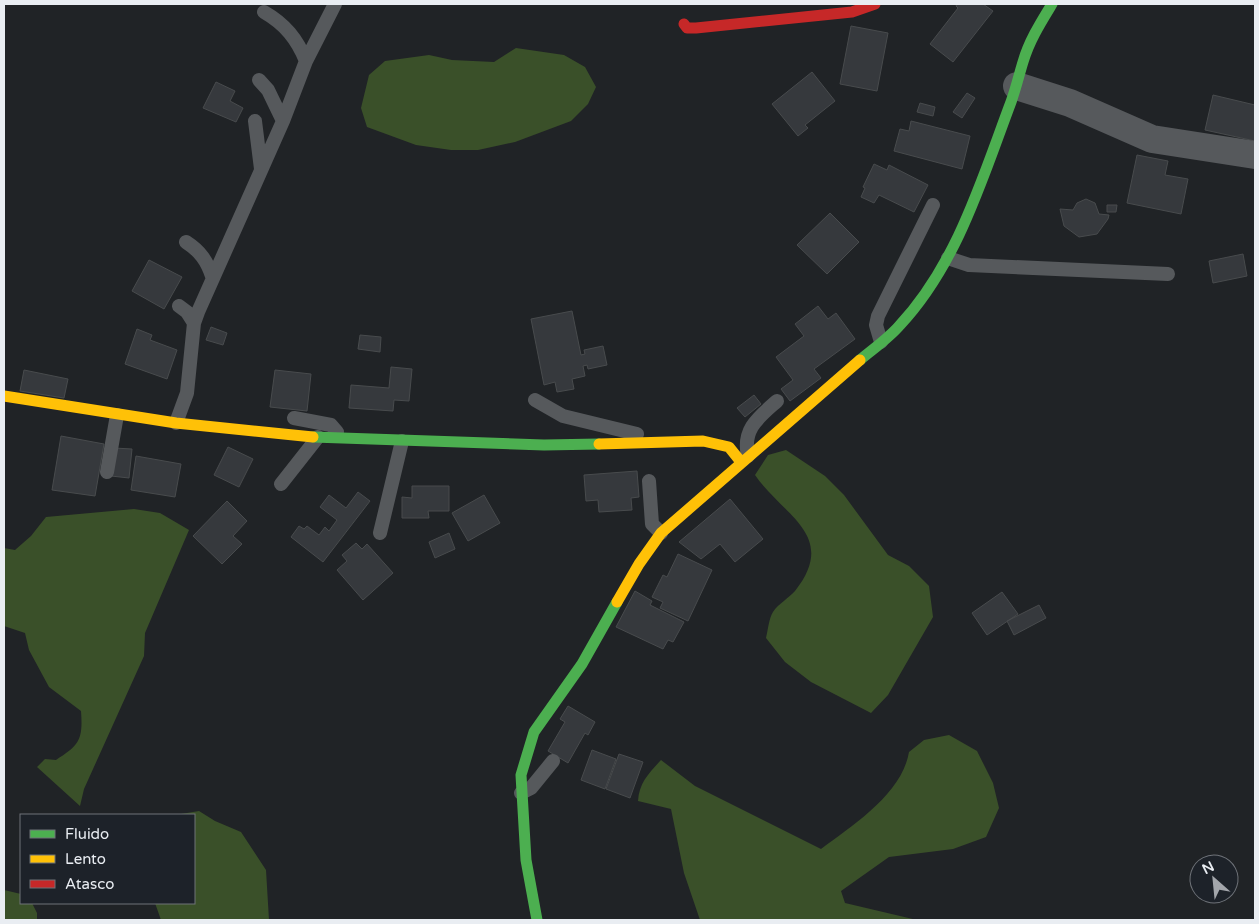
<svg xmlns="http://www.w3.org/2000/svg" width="1259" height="924" font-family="'Varela Round',sans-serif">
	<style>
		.forest { fill: #3a5029 }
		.building { fill: #36393d; stroke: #484b4d }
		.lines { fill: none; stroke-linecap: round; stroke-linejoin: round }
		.lane { stroke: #56595c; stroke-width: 14 }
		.street { stroke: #56595c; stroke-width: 28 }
		.fast { stroke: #4caf50; stroke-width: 11 }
		.slow { stroke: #ffc107; stroke-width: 11 }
		.jam { stroke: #c62828; stroke-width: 11 }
	</style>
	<rect width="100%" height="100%" fill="#202326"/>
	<path class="forest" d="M516,48L564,55L585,67L596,87L588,104L571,121L515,142L478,150H451L416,145L367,127L361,108L369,75L385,61L429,55L452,60L494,62Z
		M786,450L825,476L844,495L888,555L909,566L929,586L933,617L888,695L871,713L811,682L785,662L766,638C768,630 769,618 773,612C778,604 789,598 795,591C839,535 783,516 755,475L768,455Z
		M134,509L160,513L189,530L145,633L144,656L84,789L80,806L37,767L45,759L56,760C80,745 83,739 81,711L49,687L29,650L25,633L4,626V548L15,550L31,536L46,517Z
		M949,735L977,751L993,783L999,808L986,837L953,849L889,857L841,891L845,903L917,920H700L684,873L671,809L638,801C639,783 649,773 661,760L695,786L821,849C853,825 902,794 909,752L924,740Z
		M199,811L215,821L241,832L266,870L269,920H161L155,903H194V815H175Z
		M4,890L21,894V903H32L37,913V920H4Z"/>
	<path class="building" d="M957,4H983L993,11L953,62L930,44L958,8L956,6Z
		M851,26L888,33L877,91L840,84Z
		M812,72L835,101L805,125L808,128L798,136L772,104Z
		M216,82L235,91L230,101L243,108L236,122L203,108Z
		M967,93L975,98L962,118L953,112Z
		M1213,95L1255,105V141L1205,130Z
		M920,103L935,107L933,116L917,112Z
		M911,121L970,136L962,169L894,151L900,129L909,131Z
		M1137,155L1168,161L1165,175L1188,179L1181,214L1127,203Z
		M874,164L887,170L889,165L928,185L914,212L879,195L874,203L861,197L865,188L863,187Z
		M1086,199L1095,203L1099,214L1109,215L1108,219L1097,234L1079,237L1064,226L1060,209L1073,210L1077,203Z
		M1107,205H1117L1116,212H1107Z
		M830,213L859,242L827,274L797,245Z
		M1243,254L1247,276L1213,283L1209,261Z
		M149,260L182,277L164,309L132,291Z
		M818,306L828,319L836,313L855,339L814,369L821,378L790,401L781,389L793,380L776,357L804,336L795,324Z
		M572,311L581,355L585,354L584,350L603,346L607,365L588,369L587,365L583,366L585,376L572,379L574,389L557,392L555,382L544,385L531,319Z
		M211,327L227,333L223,345L206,340Z
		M137,329L152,335L150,340L177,350L167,379L125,364Z
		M360,335L381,337L380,352L358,349Z
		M391,367L412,369L409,401L394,400L393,411L349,408L351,385L389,388Z
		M24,370L68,379L64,398L20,391Z
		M275,370L311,374L307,411L270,407Z
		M754,395L761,404L745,417L737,408Z
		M61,436L104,444L95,496L52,490Z
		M228,447L253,459L239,487L214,475Z
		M114,448L132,449L129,478L111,476Z
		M136,456L181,464L175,497L131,490Z
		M637,471L639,497L631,498L632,510L599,512L598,500L586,501L584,475Z
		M412,486H449V511H428L429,518H402V497L412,498Z
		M358,492L370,501L323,562L291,537L299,526L304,529L307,526L319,535L325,527L329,531L337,520L320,507L329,495L346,508Z
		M484,495L500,523L468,541L452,513Z
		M730,499L763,539L735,562L720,544L701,559L679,542Z
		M227,501L247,521L233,536L242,544L222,564L193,536Z
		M449,533L455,549L435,558L429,542Z
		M356,543L362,549L367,544L393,573L363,600L337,570L347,561L342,555Z
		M678,554L712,570L688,621L660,608L663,602L652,597L663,575L667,577Z
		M635,591L652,601L650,605L684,622L673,642L668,640L663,649L616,627Z
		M1002,592L1018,614L987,635L972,613Z
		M1039,605L1046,618L1014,635L1007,621Z
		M568,706L595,722L588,735L585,733L568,763L548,751L565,722L560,719Z
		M592,750L616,759L605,789L581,780Z
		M619,754L643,762L630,798L606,789Z"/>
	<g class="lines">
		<path class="lane" d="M264,12C285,24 297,39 306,61
			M259,80L268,90L283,121
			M255,121L261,169
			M186,242C200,251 207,261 212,276
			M948,258L969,265L1168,274
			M179,306L187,312L194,323
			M881,342L876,325L878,316L933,205
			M535,400L563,416L637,434
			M294,418L331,425L337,432
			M176,423L187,393L194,323L198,312L283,121L306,61L335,4
			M748,456C742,429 759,417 777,401
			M107,472L117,415
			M649,481L652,524L661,533
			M281,484L318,437
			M380,533L402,441
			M521,793L531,788L553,761"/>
		<path class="street" d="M1017,86L1070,103L1152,139L1255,155"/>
		<path class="fast" d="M860,360C873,349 889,338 900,325C957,264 982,179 1011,102C1016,88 1019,75 1023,62C1029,41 1041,22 1052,4
			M313,437L544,445L599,444
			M537,920L526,860L521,775L534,732L582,664L617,602"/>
		<path class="slow" d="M4,396L176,423L313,437
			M599,444L703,441L729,447L741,462
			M617,602L639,564L661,533L860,360"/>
		<path class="jam" d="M684,24L687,28H696L852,12L875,4"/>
	</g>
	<rect width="1259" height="924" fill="none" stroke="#e9edf2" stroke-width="10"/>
	<rect x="20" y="814" width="175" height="90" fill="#1d2229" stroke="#6f7379"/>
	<rect x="30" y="830" width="25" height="8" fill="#4caf50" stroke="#6f7379"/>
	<text x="65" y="839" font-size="15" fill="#e9edf2">Fluido</text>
	<rect x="30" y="855" width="25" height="8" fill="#ffc107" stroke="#6f7379"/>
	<text x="65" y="864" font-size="15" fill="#e9edf2">Lento</text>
	<rect x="30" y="880" width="25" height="8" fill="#c62828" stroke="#6f7379"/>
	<text x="65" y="889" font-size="15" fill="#e9edf2">Atasco</text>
	<g transform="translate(1214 879) rotate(333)"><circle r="24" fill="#1d2229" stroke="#6f7379"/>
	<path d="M0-4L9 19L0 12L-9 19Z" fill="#a3a6ab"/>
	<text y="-8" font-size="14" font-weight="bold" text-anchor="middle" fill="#e9edf2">N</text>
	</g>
</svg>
